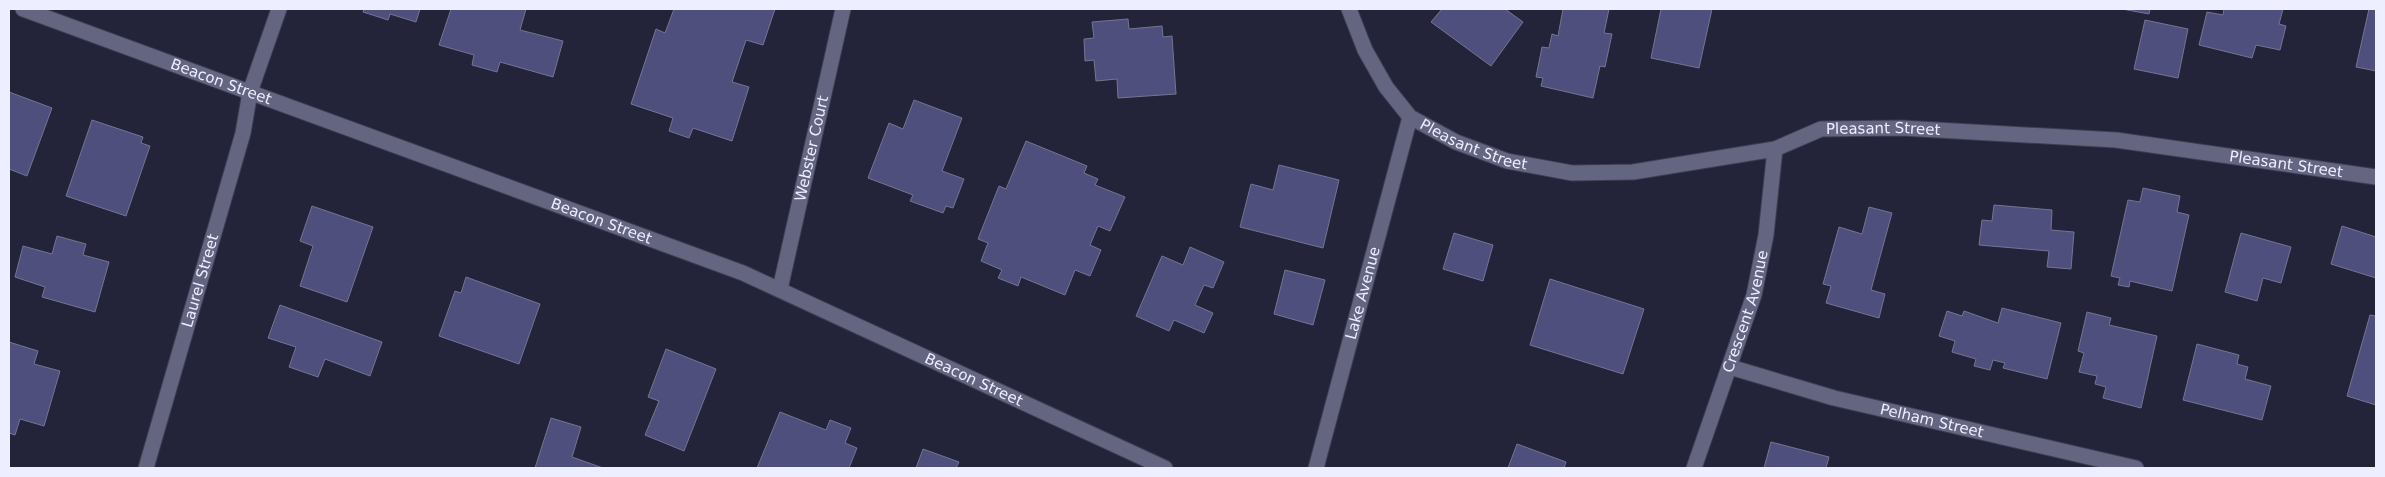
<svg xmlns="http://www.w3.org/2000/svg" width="2385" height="477" font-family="'DejaVu Sans',sans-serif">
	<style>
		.building { fill: #4f4f7d; stroke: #747592 }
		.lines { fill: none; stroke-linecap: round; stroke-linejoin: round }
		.street-casing { stroke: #3e3d52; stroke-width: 17 }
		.secondary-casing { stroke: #3e3d52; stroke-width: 17 }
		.street { stroke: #646581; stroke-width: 15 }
		.secondary { stroke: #646581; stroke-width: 15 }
		.labels { text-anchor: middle; stroke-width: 4; stroke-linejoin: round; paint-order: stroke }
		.street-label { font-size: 15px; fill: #edeeff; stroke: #23233a }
	</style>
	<rect width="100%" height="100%" fill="#23233a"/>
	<path class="building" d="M364,9H420L416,22L390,14L388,20L363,12Z
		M451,9H526L520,30L563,41L553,77L500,62L497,72L472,65L474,55L439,45Z
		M674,9H775L763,45L746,40L732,82L749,87L732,141L693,128L689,138L669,131L673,118L631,104L656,29L665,33Z
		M1442,9H1505L1523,22L1491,66L1431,22Z
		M1563,9H1609L1604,33L1612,34L1605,67L1600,66L1593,98L1541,86L1543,78L1536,77L1542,47L1549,48L1552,34L1558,36Z
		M1661,9H1712L1699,68L1651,58Z
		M2122,9H2150L2149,14Z
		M2224,9H2283L2279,24L2286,26L2280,50L2256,45L2252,58L2199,45L2207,12L2223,15Z
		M2369,9H2376V71L2356,67Z
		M1128,19L1129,29L1162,26L1163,37L1172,36L1176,94L1118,98L1117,79L1096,81L1094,60L1085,61L1084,39L1094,38L1092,22Z
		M2145,20L2188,29L2178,78L2134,69Z
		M9,92L52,108L27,176L9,169Z
		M914,100L962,118L942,171L964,179L953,208L946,206L943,213L910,201L913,195L868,178L889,123L903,129Z
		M92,120L143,137L141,143L150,146L126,216L66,196Z
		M1026,141L1087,166L1084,173L1098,179L1095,185L1125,197L1110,231L1098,226L1090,245L1101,250L1090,276L1075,270L1065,295L1021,277L1018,286L998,278L1002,270L981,261L988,243L978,239L999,186L1006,189Z
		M1279,165L1339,180L1323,248L1240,227L1251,184L1273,190Z
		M2143,188L2180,196L2177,212L2189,215L2172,291L2130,281L2129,287L2118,285L2120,278L2111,276L2128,200L2140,202Z
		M1994,205L2052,210L2051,230L2074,232L2071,269L2047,267L2049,251L1979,245L1982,220L1992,221Z
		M312,206L373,227L347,302L300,286L313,246L300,241Z
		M1869,207L1892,213L1871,290L1885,294L1879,318L1826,303L1831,286L1823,284L1839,227L1862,234Z
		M2342,226L2376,237V278L2331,264Z
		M1454,233L1493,245L1483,281L1443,269Z
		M2241,233L2291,247L2281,283L2263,278L2257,301L2225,292Z
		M57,236L86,244L83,255L109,262L95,312L42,297L45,287L15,277L23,246L52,254Z
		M1190,247L1224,262L1213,288L1204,285L1195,305L1213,313L1204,333L1174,320L1169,331L1136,316L1162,256L1183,265Z
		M1285,270L1325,280L1313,325L1274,314Z
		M466,277L540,304L519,364L439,336L455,291L461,293Z
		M1550,279L1644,309L1623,374L1530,345Z
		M280,305L382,342L370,376L325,359L318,377L289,367L296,347L268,338Z
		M2002,308L2061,323L2047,379L2003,368L2005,363L1993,360L1990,370L1974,366L1976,359L1952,352L1955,341L1939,336L1947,311L1962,316L1964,311L1998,323Z
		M2087,312L2111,318L2109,325L2157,336L2141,408L2103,398L2106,387L2095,384L2097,376L2079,372L2084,353L2078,351Z
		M2370,315L2376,316V405L2347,396Z
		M9,342L38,351L34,364L60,371L44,426L20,419L15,435L9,433Z
		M2197,344L2239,355L2237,364L2248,367L2245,379L2271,386L2262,420L2183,400Z
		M666,349L716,369L684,451L645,435L659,401L648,397Z
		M780,412L826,430L830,420L851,428L845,443L857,448L849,468H757Z
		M551,418L581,427L572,457L603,468H535Z
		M1771,442L1829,457L1826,468H1764Z
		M1517,444L1566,462L1564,468H1508Z
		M923,449L959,462L956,468H916Z"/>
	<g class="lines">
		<g class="street-casing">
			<g id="street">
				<path id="s1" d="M1349,9L1365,50L1386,87L1410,117L1456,142L1507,161L1572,173L1633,172L1775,149L1821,129L1902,128L2116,140L2376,177"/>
				<path id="s2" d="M780,289L843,9"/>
				<path id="s3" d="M1730,367L1834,398L2136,468"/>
				<path id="s4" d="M146,468L243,133L250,92L279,9"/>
				<path id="s5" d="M1316,468L1410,117"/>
				<path id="s6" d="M1694,468L1754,295L1766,235L1775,149"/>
			</g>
		</g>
		<g class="secondary-casing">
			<g id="secondary">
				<path id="s7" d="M23,9L743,273L1165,468"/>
			</g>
		</g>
		<use href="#street" class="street"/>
		<use href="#secondary" class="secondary"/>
	</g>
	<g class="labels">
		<g class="street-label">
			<text dy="5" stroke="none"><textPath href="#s7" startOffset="211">Beacon Street</textPath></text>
			<text dy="5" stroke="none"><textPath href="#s1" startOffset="615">Pleasant Street</textPath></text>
			<text dy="5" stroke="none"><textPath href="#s1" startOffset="195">Pleasant Street</textPath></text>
			<text dy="5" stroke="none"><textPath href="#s2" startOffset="144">Webster Court</textPath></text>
			<text dy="5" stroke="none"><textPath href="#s1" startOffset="1020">Pleasant Street</textPath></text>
			<text dy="5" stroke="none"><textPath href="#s7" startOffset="616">Beacon Street</textPath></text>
			<text dy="5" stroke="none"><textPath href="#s4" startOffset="195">Laurel Street</textPath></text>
			<text dy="5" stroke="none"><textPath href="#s5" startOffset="181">Lake Avenue</textPath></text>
			<text dy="5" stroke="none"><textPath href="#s6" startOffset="165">Crescent Avenue</textPath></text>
			<text dy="5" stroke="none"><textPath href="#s7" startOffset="1021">Beacon Street</textPath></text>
			<text dy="5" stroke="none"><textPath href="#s3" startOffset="209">Pelham Street</textPath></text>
		</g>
	</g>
	<rect width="2385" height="477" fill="none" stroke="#edeeff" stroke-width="20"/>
</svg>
